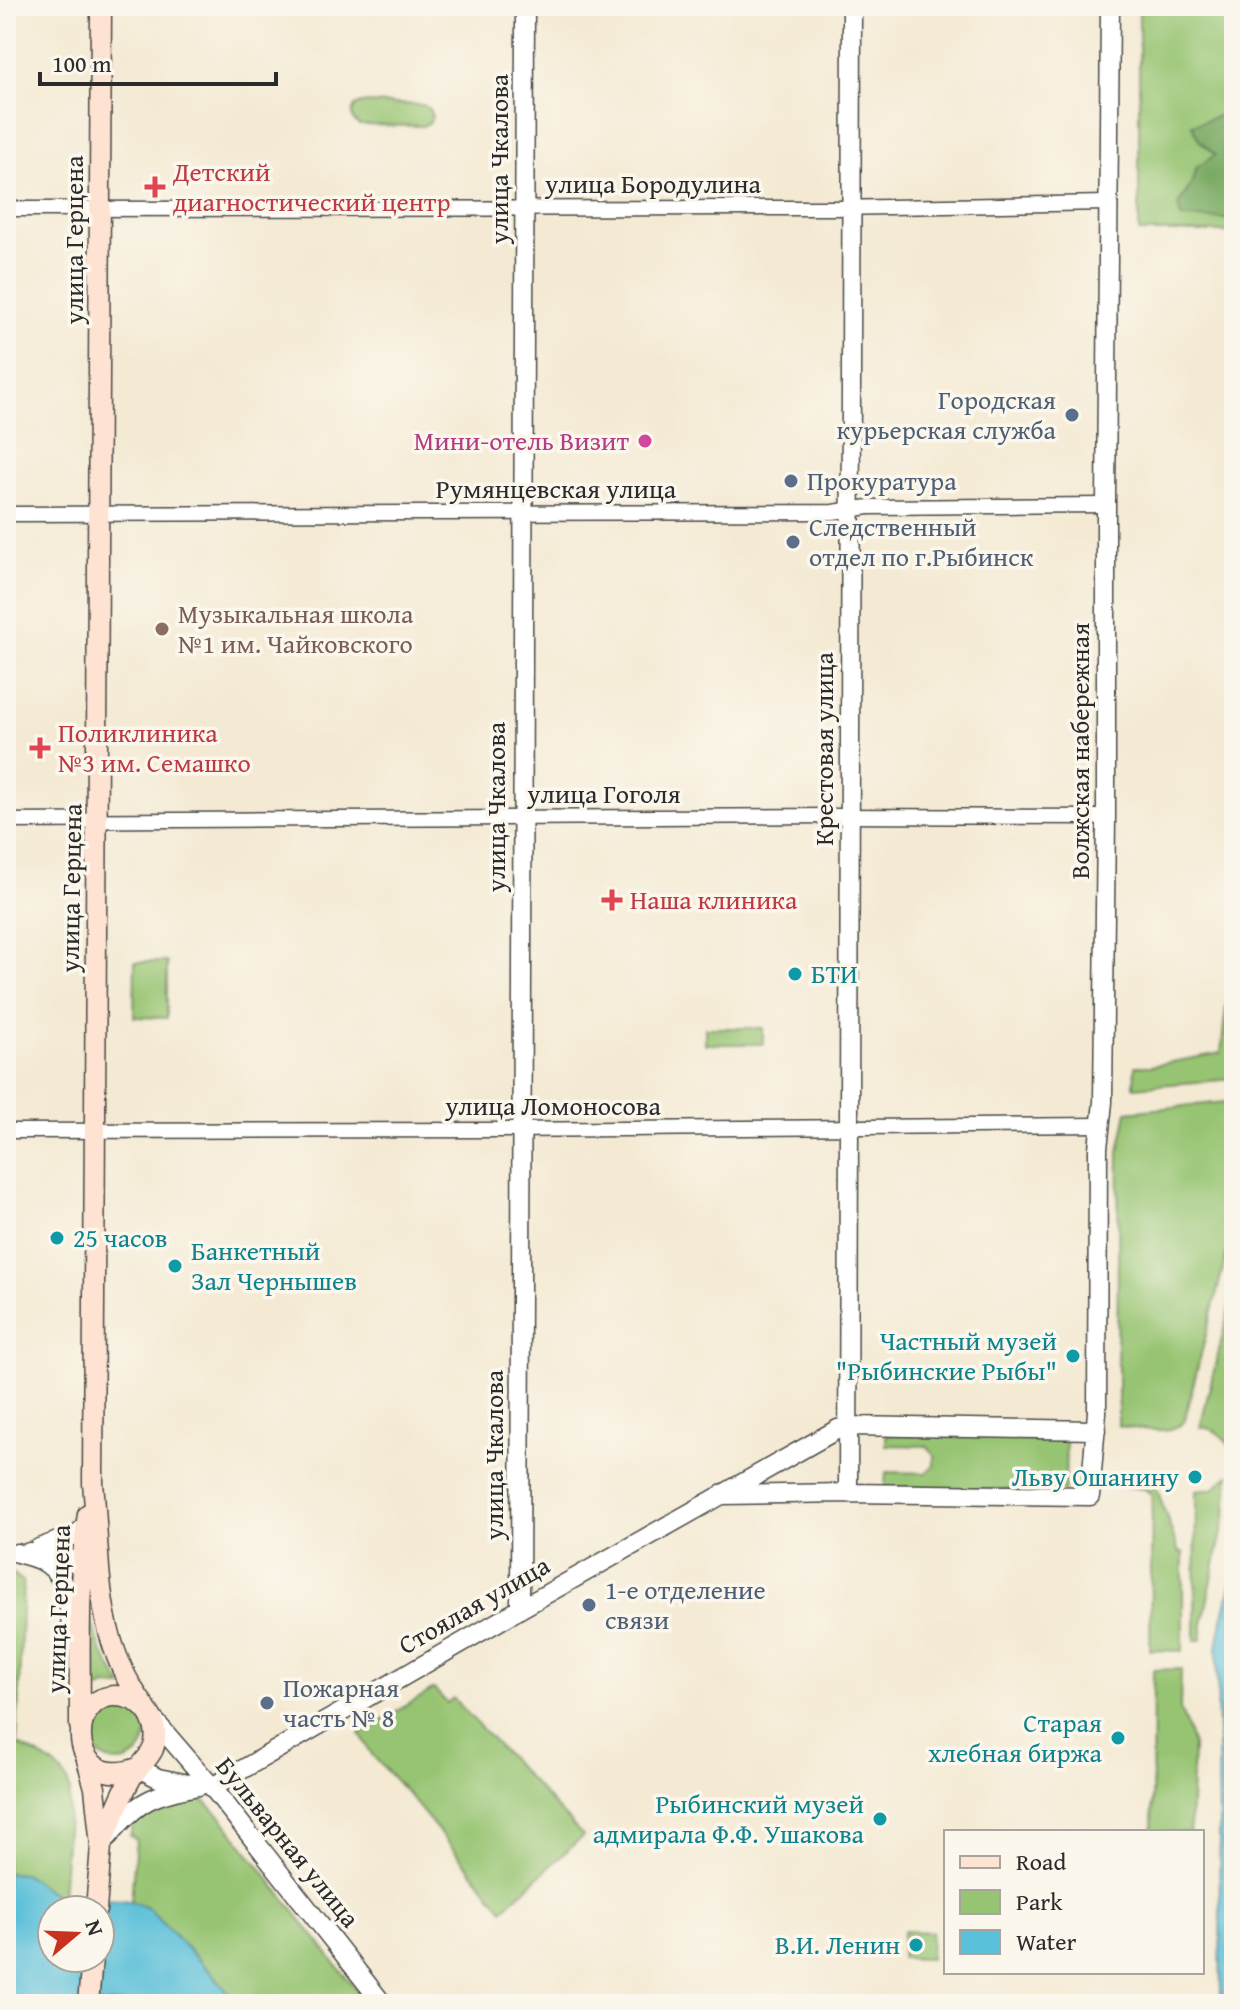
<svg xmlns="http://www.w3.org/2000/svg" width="1240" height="2010" font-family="'Gentium Book Plus',serif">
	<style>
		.green { fill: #97c472; stroke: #61784e; stroke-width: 2 }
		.forest { fill: #79aa64; stroke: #526a48; stroke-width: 2 }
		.water { fill: #5bc0d9; stroke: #437682; stroke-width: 2; fill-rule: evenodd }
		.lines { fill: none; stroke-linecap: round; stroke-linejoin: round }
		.minor-casing { stroke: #494844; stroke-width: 17 }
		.tertiary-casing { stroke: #494844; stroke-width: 21 }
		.secondary-casing { stroke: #494844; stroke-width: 23 }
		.minor { stroke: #fff; stroke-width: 14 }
		.tertiary { stroke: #fff; stroke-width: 18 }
		.secondary { stroke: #fee3d2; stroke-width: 20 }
		.health-dot { fill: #e0444e; stroke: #fbf7ec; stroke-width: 3 }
		.service-dot { fill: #5c6f8a; stroke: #fbf7ec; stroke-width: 3 }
		.hotel-dot { fill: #d1479c; stroke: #fbf7ec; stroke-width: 3 }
		.education-dot { fill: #8d6e63; stroke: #fbf7ec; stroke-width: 3 }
		.culture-dot { fill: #0f9aa8; stroke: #fbf7ec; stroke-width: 3 }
		.labels { text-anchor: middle; stroke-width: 7; stroke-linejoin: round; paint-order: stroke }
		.street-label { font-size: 26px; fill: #2b2b2b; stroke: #fbf7ec }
		.health-label { font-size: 26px; fill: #be3a42; stroke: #fbf7ec; text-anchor: start }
		.service-label { font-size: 26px; fill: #4e5e75; stroke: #fbf7ec; text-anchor: start }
		.hotel-label { font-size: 26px; fill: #b23c85; stroke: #fbf7ec; text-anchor: end }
		.education-label { font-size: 26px; fill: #785e54; stroke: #fbf7ec; text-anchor: start }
		.culture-label { font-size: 26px; fill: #0d838f; stroke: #fbf7ec; text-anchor: end }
	</style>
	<rect width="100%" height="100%" fill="#fbf7ec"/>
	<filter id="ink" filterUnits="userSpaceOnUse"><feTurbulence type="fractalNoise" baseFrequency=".0125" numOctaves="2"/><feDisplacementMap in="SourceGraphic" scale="16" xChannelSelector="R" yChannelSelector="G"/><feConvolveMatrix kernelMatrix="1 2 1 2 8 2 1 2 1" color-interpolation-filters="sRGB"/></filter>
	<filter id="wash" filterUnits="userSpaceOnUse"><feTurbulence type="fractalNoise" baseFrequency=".006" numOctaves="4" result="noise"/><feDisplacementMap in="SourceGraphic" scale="32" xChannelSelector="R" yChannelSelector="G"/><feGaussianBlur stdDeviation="1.8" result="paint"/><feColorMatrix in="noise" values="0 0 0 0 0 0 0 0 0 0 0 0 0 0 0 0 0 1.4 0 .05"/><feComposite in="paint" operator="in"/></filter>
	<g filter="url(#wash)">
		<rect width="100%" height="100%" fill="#f4ead4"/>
		<path class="green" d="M1139,6H1234V232H1139Z
			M361,103L423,105L429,109L432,117L429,123L422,126L359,125L353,120L352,113L355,106Z
			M1234,959V1079L1134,1087L1135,1066H1150L1221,1053L1231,962Z
			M135,962H167V1018L134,1017Z
			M705,1028H763V1044H705Z
			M1234,1101V1225L1184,1421C1172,1437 1137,1428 1118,1426V1365H1117L1119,1151L1127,1112Z
			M1233,1293L1234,1375L1230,1447C1223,1434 1213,1428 1200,1427Z
			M886,1434L1066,1437L1065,1491L885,1487L886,1472L926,1473L934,1465V1455L927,1446L886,1445Z
			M1229,1475L1226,1513L1204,1617L1201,1640H1195L1196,1491L1213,1489Z
			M1124,1476L1155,1479V1483L1179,1553H1183V1651L1150,1650L1152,1495L1145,1489L1123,1486Z
			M6,1572L14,1574L23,1582L17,1744C39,1756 64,1764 70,1790L62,1896L46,1891L25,1875L6,1873Z
			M87,1606L101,1650L123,1687L106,1686L88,1694Z
			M1181,1669L1180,1708L1193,1745L1190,1832H1152L1153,1670Z
			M434,1689L447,1703L453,1698L583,1836L503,1909L406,1792L372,1755L360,1733Z
			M90 1734a28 28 0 1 1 56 0a28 28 0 1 1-56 0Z
			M187,1795L202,1799L221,1817L367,2004H236L219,1981L149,1909L142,1905L131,1902L136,1839L130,1836C135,1805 161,1804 187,1795Z
			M903,1931L931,1932L930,1959L901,1958Z"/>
		<path class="forest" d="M1231,98H1234V219L1181,218L1178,205L1191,185L1196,168L1215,155L1199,140L1192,125L1218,116L1232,118Z"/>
		<path class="water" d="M1234,1575V2004H1221L1217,1648L1222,1619Z
			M6,1873C12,1873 20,1873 25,1875C36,1879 44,1891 57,1895C86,1904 122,1892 149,1909L219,1981L236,2004H6ZM52,1910H100V1958H52Z"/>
	</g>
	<g filter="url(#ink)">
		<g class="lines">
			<g class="minor-casing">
				<path id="minor" d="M6,209L835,208L1108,203
					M6,514L833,512L869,507L1106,505
					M6,821L831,816L1106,817
					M6,1131L501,1130L1101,1125"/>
			</g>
			<g class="tertiary-casing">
				<path id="tertiary" d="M848,1493L852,6
					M722,1495L848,1493L1090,1496L1097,1412L1098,1148L1103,1102L1106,817V505L1110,6
					M39,1548L77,1534L86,1526
					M29,1552C55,1551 73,1556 90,1577
					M17,1553C27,1556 38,1558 47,1564C71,1580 70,1617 72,1642
					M520,1609L525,6
					M150,1715L212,1787L383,2004
					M138,1768L158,1778L189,1784
					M212,1787L520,1609L838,1429L849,1426L1096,1430
					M108,1837C138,1800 154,1794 199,1786"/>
			</g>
			<g class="secondary-casing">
				<path id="secondary" d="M101,6L93,1483C101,1564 93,1638 145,1707
					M80,1726C80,1655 77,1585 88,1514
					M86,1756L95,1788L101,1846L96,1910
					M101,1846C111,1823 119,1799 131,1778C137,1768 148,1760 153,1749C156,1742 156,1732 154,1725C151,1713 142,1703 131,1699C66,1676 60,1796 138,1768
					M88,2004L92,1958"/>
			</g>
			<use href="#minor" class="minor"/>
			<use href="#tertiary" class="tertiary"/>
			<use href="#secondary" class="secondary"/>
		</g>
	</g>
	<g class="health-dot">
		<path d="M151 175h8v8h8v8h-8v8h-8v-8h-8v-8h8z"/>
		<path d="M36 736h8v8h8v8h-8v8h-8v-8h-8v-8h8z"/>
		<path d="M608 888h8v8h8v8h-8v8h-8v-8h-8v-8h8z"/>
	</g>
	<g class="service-dot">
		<circle cx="1072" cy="415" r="8"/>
		<circle cx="791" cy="481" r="8"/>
		<circle cx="793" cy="542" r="8"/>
		<circle cx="589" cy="1605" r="8"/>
		<circle cx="267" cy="1703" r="8"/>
	</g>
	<circle class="hotel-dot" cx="645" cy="441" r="8"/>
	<circle class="education-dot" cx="162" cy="629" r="8"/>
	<g class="culture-dot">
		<circle cx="795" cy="974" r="8"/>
		<circle cx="57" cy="1238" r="8"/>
		<circle cx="175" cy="1266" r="8"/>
		<circle cx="1073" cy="1356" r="8"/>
		<circle cx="1195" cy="1477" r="8"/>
		<circle cx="1118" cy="1738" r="8"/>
		<circle cx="880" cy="1819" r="8"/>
		<circle cx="916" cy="1945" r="8"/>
	</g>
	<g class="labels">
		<g class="street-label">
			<text transform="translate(499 159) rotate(-90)" y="9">улица Чкалова</text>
			<text x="653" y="193">улица Бородулина</text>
			<text transform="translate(74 240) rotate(-90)" y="9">улица Герцена</text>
			<text x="556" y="498">Румянцевская улица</text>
			<text transform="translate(824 749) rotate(-90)" y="9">Крестовая улица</text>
			<text transform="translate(1080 751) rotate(-90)" y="9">Волжская набережная</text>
			<text x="604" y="803">улица Гоголя</text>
			<text transform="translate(496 807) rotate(-90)" y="9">улица Чкалова</text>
			<text transform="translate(71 888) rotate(-89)" y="9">улица Герцена</text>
			<text x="553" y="1115">улица Ломоносова</text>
			<text transform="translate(494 1455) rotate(-90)" y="9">улица Чкалова</text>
			<text transform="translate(474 1605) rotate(-30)" y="9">Стоялая улица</text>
			<text transform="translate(58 1609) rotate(-88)" y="9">улица Герцена</text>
			<text transform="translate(288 1842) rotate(51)" y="9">Бульварная улица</text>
		</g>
		<g class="health-label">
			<text x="173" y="181">Детский<tspan x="173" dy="30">диагностический центр</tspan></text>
			<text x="58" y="742">Поликлиника<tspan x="58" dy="30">№3 им. Семашко</tspan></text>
			<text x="630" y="909">Наша клиника</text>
		</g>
		<g class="service-label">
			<text x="1056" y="409" text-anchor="end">Городская<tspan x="1056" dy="30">курьерская служба</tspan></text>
			<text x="807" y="490">Прокуратура</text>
			<text x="809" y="536">Следственный<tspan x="809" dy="30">отдел по г.Рыбинск</tspan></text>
			<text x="605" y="1599">1-е отделение<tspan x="605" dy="30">связи</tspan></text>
			<text x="283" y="1697">Пожарная<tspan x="283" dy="30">часть № 8</tspan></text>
		</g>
		<g class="hotel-label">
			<text x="629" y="450">Мини-отель Визит</text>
		</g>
		<g class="education-label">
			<text x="178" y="623">Музыкальная школа<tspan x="178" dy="30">№1 им. Чайковского</tspan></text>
		</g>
		<g class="culture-label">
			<text x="811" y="983" text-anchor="start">БТИ</text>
			<text x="73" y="1247" text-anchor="start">25 часов</text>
			<text x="191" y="1260" text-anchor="start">Банкетный<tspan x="191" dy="30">Зал Чернышев</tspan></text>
			<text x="1057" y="1350">Частный музей<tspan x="1057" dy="30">"Рыбинские Рыбы"</tspan></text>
			<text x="1179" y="1486">Льву Ошанину</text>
			<text x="1102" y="1732">Старая<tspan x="1102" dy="30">хлебная биржа</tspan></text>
			<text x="864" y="1813">Рыбинский музей<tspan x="864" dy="30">адмирала Ф.Ф. Ушакова</tspan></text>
			<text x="900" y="1954">В.И. Ленин</text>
		</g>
	</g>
	<rect width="1240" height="2010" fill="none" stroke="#fbf7ec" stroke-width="32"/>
	<rect x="944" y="1830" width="260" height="144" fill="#fbf7ec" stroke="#a8a59f" stroke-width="2"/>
	<rect x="960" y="1856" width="40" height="12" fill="#fee3d2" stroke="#a8a59f" stroke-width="2"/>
	<text x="1016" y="1870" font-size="24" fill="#2b2b2b">Road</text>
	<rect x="960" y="1890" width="40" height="24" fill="#97c472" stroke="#a8a59f" stroke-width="2"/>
	<text x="1016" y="1910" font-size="24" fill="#2b2b2b">Park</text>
	<rect x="960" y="1930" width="40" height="24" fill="#5bc0d9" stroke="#a8a59f" stroke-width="2"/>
	<text x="1016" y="1950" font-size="24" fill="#2b2b2b">Water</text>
	<g transform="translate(76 1934) rotate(71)"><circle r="38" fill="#fbf7ec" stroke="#a8a59f" stroke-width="2"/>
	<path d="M0-6L14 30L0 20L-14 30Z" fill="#c8321e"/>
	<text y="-12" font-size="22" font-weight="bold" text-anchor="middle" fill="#2b2b2b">N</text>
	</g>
	<path d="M40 72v12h236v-12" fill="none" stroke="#2b2b2b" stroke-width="4"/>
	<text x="52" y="72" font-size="24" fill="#2b2b2b" stroke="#fbf7ec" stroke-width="6" paint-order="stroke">100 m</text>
</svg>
